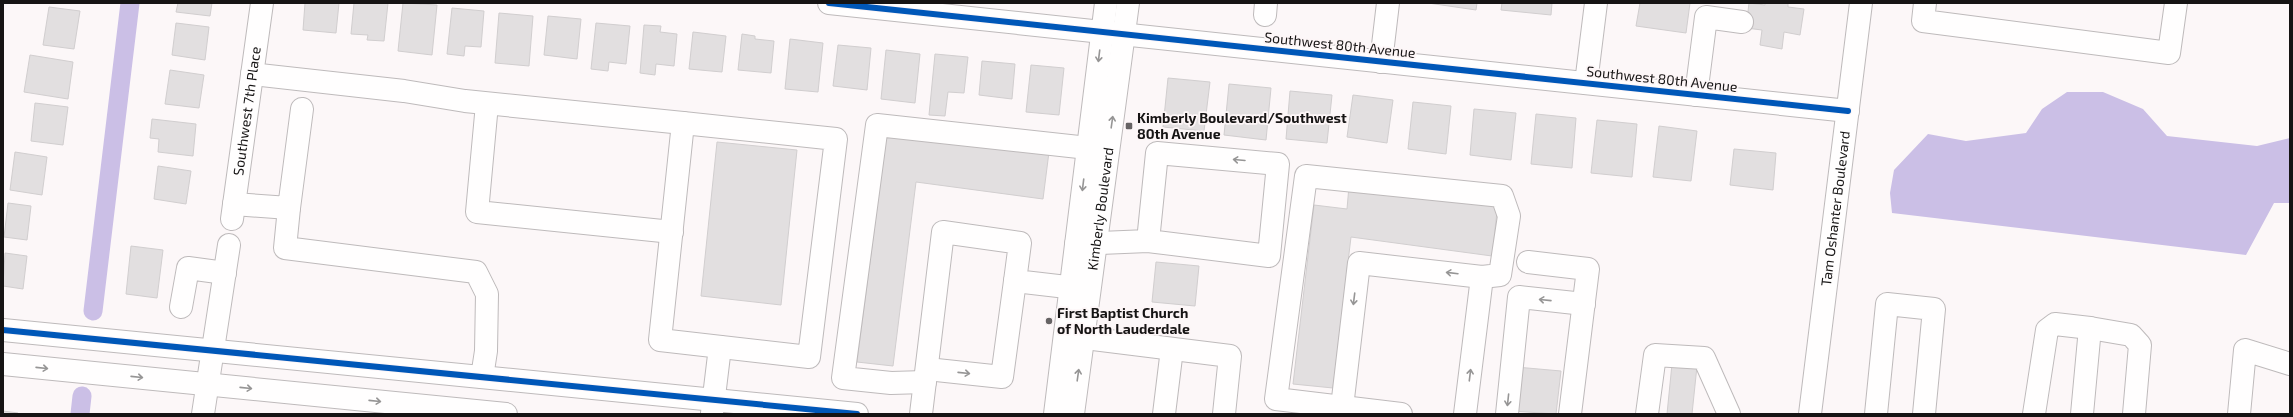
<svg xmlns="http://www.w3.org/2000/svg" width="2293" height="417" font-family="'Exo 2',sans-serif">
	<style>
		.water { fill: #cbbfe6 }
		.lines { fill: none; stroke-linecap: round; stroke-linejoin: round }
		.canal { stroke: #cbbfe6; stroke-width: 19 }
		.building { fill: #e2dfe0; stroke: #d1cecf }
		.minor-casing { stroke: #bebabb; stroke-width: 24 }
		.minor { stroke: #fffefe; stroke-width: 22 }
		.cycleway-casing { stroke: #fdf6f7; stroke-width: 8 }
		.cycleway { stroke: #0057b8; stroke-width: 6 }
		.oneway { stroke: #969595 }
		.poi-dot { fill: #666364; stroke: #fdf6f7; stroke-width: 1.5 }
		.labels { text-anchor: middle; stroke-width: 3.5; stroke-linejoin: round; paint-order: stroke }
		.street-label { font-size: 14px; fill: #161414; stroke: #fdf6f7 }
		.poi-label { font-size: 14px; font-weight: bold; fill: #161414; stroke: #fdf6f7; text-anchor: start }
	</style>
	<rect width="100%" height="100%" fill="#fcf7f8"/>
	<path class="water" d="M2067,92H2103L2143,109L2167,136L2257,146L2290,138V203H2274L2246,255L1892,213L1890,193L1894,170L1928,134L1966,141L2026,133L2042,109Z"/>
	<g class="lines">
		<path class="canal" d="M93,311L130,3
			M80,414L82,396"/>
	</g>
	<path class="building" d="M178,3H212L210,16L176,12Z
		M305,3H339L336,33L303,30Z
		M354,3H388L384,41L367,40L368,35L351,34Z
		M403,3L437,5L432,55L398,51Z
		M1428,3H1477L1476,10Z
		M1502,3H1552L1551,15L1501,10Z
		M1640,3H1690L1686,33L1636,26Z
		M1749,3L1765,5V3H1788V7L1804,9L1800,35L1784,32L1782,49L1760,45L1762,30L1746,28Z
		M49,7L80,11L74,49L43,45Z
		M452,8L484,11L481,47L465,46L464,56L447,54Z
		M499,13L533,16L529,66L495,63Z
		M548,16L581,19L577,59L544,55Z
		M176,23L209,27L205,60L172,55Z
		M596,23L630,26L626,64L609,62L608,71L591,69Z
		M644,25L661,26L660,32L677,34L674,66L656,64L655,75L640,73Z
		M693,32L726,36L722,72L689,69Z
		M742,34L755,36V39L774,41L771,73L738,70Z
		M790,39L823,43L818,92L785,89Z
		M838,45L871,48L867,90L833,86Z
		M886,50L920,54L915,103L881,99Z
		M935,54L968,57L964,93L948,92L945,116L929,115Z
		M30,55L73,62L68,99L24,92Z
		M982,61L1015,64L1012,99L979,95Z
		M1031,65L1064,68L1059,115L1026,112Z
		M170,70L204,75L199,108L165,104Z
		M1168,78L1210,82L1204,131L1163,127Z
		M1229,84L1271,88L1266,140L1224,135Z
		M1290,91L1332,95L1327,143L1286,139Z
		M1353,95L1393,100L1387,143L1347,137Z
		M1413,102L1451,106L1446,154L1408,149Z
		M35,103L68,107L63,145L31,141Z
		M1474,109L1516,113L1511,160L1470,155Z
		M1536,114L1576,118L1572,168L1531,164Z
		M152,119L196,124L193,156L158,152L159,139L150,138Z
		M1597,120L1637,124L1632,177L1591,173Z
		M1659,126L1697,131L1691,181L1653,177Z
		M887,131L1049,152L1043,199L916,182L893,366L857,362Z
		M717,142L797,150L781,305L701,296Z
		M1734,149L1776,153L1773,190L1730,185Z
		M15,152L47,157L42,195L10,190Z
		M158,166L191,171L186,204L154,199Z
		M1349,186L1498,203L1492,256L1351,237L1333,388L1293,384L1314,205L1347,209Z
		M8,203L31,206L27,240L4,237Z
		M131,246L163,250L157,298L126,294Z
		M5,253L27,256L23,289L3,286Z
		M1156,262L1199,266L1195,306L1152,302Z
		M1672,364L1697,366L1692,414H1667Z
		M1516,367L1561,371L1556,414L1512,411Z
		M3,411L18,413V414H3Z"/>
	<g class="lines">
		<g class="minor-casing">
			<g id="minor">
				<path d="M829,3L1848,111"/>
				<path d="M1925,3L1923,21L2169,53L2176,3"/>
				<path d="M1265,15L1266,3"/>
				<path d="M1381,62L1388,3"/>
				<path d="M252,74L404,91L465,101L683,123"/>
				<path d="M1586,83L1596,3"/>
				<path d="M1696,95L1706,17L1742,22"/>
				<path d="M487,104L477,212L672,232"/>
				<path d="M683,123L836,139L809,357L660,340Z"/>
				<path d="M234,204L289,208L302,109"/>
				<path d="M289,208L285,248L476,272L487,294L486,351L482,377"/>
				<path id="s1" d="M232,219L262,3"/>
				<path d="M1076,244L1148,241L1269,256L1278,164L1157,153L1148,241"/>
				<path d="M1528,262L1588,269L1570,414"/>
				<path d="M181,307L188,268L225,273"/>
				<path d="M3,330L857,414"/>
				<path d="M1069,336L1230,356L1224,414"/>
				<path d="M3,364L506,414"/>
				<path d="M927,369L1002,377L1015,281"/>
				<path d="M925,382L891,383L843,378L877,125L1088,148"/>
				<path d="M1342,407L1359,263L1482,277L1465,414"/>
				<path d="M712,413L720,347"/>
				<path d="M203,414L229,245"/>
				<path d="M921,414L943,232L1020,243L1015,281L1084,289"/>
				<path d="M1055,414L1106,3"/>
				<path id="s2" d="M1073,414L1128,3"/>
				<path d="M1164,414L1172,349"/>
				<path d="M1401,414L1276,399L1306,176L1502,196L1509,216L1500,275L1482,277"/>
				<path d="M1507,414L1519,297L1584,304"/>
				<path d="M1647,414L1655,355L1704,358L1729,414"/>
				<path id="s3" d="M1810,414L1861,3"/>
				<path d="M1876,414L1887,304L1934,309L1924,414"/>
				<path d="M2034,414L2047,330L2055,324L2090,328"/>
				<path d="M2082,414L2090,328L2131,335L2140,345L2134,414"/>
				<path d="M2239,414L2245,350L2290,364"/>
			</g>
		</g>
		<use href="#minor" class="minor"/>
		<g class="cycleway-casing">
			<path id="cycleway" d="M829,3L1848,111
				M3,330L857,414"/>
		</g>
		<use href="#cycleway" class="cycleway"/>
	</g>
	<defs><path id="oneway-shaft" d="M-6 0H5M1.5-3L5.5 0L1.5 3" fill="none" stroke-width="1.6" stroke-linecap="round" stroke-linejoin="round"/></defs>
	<g class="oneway">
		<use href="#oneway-shaft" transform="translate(1099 56) rotate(97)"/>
		<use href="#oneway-shaft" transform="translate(1112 122) rotate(-82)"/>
		<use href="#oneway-shaft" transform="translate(1239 160) rotate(-175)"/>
		<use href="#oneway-shaft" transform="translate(1083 185) rotate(97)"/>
		<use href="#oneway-shaft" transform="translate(1452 273) rotate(-173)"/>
		<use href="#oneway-shaft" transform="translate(1354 299) rotate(97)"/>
		<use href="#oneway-shaft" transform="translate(1545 300) rotate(-174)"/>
		<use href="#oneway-shaft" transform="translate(42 368) rotate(6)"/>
		<use href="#oneway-shaft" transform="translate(964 373) rotate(6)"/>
		<use href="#oneway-shaft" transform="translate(1078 375) rotate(-82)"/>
		<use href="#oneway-shaft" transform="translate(1470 375) rotate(-83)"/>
		<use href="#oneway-shaft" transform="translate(137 377) rotate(6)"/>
		<use href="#oneway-shaft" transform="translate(246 388) rotate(6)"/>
		<use href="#oneway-shaft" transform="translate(1508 400) rotate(96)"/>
		<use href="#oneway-shaft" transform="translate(375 401) rotate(6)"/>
	</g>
	<g class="poi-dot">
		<rect x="1125" y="122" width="8" height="8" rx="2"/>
		<circle cx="1049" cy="321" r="4"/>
	</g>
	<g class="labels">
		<g class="street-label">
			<text transform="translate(1340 45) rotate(6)" y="5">Southwest 80th Avenue</text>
			<text transform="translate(1662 79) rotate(6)" y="5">Southwest 80th Avenue</text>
			<text dy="5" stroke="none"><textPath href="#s1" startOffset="109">Southwest 7th Place</textPath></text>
			<text dy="5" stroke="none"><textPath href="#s2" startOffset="207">Kimberly Boulevard</textPath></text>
			<text dy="5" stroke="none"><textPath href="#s3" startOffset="207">Tam Oshanter Boulevard</textPath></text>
		</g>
		<g class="poi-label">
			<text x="1137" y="123">Kimberly Boulevard/Southwest<tspan x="1137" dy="16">80th Avenue</tspan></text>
			<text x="1057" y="318">First Baptist Church<tspan x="1057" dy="16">of North Lauderdale</tspan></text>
		</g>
	</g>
	<rect width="2293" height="417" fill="none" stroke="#161414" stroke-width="8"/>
</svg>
